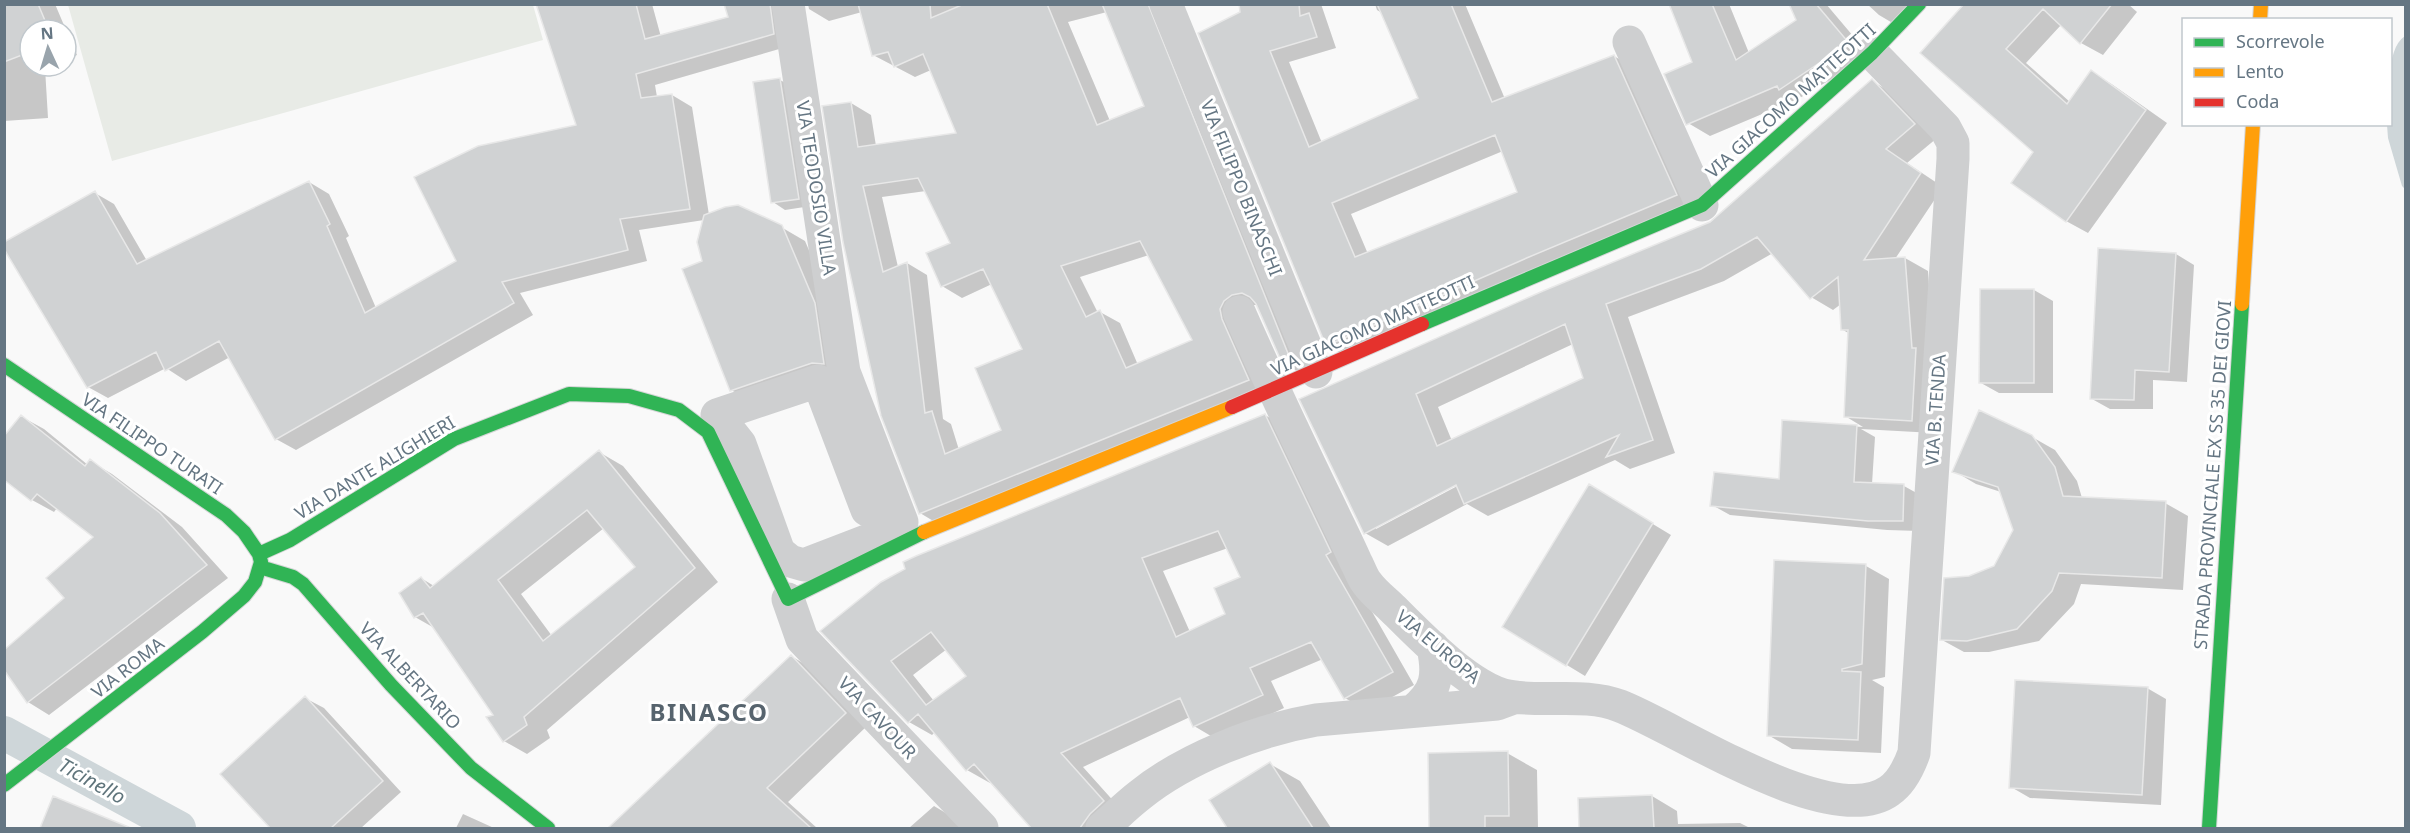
<svg xmlns="http://www.w3.org/2000/svg" width="2410" height="833" font-family="'Noto Sans',sans-serif">
	<style>
		.green { fill: #e8ebe6 }
		.water { fill: #ced6d9 }
		.shadow { fill: #0003; fill-rule: evenodd }
		.lines { fill: none; stroke-linecap: round; stroke-linejoin: round }
		.canal { stroke: #ced6d9; stroke-width: 34 }
		.building { fill: #d0d2d3; stroke: #e8e8e8; stroke-width: 1.5; fill-rule: evenodd }
		.fast-casing { stroke: #d5d6d7; stroke-width: 16 }
		.slow-casing { stroke: #d5d6d7; stroke-width: 16 }
		.jam-casing { stroke: #d5d6d7; stroke-width: 16 }
		.street { stroke: #cecfd0; stroke-width: 33 }
		.fast { stroke: #30b455; stroke-width: 14 }
		.slow { stroke: #ff9f0a; stroke-width: 14 }
		.jam { stroke: #e5322d; stroke-width: 14 }
		.labels { text-anchor: middle; stroke-width: 6; stroke-linejoin: round; paint-order: stroke }
		.street-label { font-size: 18px; fill: #657683; stroke: #fff }
		.water-label { font-size: 20px; font-style: italic; fill: #60757c; stroke: #fff }
		.district-label { font-size: 24px; font-weight: bold; letter-spacing: 1.5px; fill: #57646e; stroke: #fff }
	</style>
	<rect width="100%" height="100%" fill="#f9f9f9"/>
	<path class="green" d="M68,5H533L543,40L112,161Z"/>
	<path class="water" d="M2405,36V189L2402,186L2388,138L2387,125L2390,124C2390,101 2384,50 2405,36Z"/>
	<path class="shadow" d="M4,4H55L66,30H30V66H50L45,68L48,118L4,121Z
		M536,4H652L661,37L730,18L726,4H793V45L655,85L657,97L672,95L692,107L709,215L781,227L805,241L838,318L847,376L755,403L731,390L703,261L704,220L639,230L647,261L520,293L533,315L296,450L276,439L230,357L186,381L166,368L108,398L88,387L95,193L114,204L147,261L309,182L329,194L349,236L346,238L376,308L458,262L578,126Z
		M808,4H1171L1304,375L1285,364L1258,305H1252L1268,391L940,525L920,513L882,415L851,103L871,115L876,146L958,134L931,70L915,77L873,55L862,12L829,21L809,9ZM1107,12L1146,107L1110,121L1068,22ZM926,191L952,244L942,286L962,298L992,284L1024,349L1003,431L959,450L951,424L943,419L927,275L907,263L898,267L882,197ZM1149,255L1194,341L1138,365L1120,323L1100,312L1098,313L1080,277Z
		M1241,4H1321L1336,48L1289,62L1322,143L1420,99L1382,13L1377,10L1375,4H1465L1505,99L1614,56L1634,68L1696,206L1347,357L1327,345ZM1503,151L1519,193L1368,254L1351,214Z
		M1670,4H1729L1749,53L1798,20L1790,4H1826L1870,56L1798,99L1710,136L1688,123L1694,62Z
		M1867,4H1924L1901,28L1879,15Z
		M1974,4H2128L2137,12L2103,55L2081,43L2061,25L2026,63L2070,102L2092,72L2113,85L2167,123L2088,233L2066,221L2035,152Z
		M66,30L77,55L66,60Z
		M780,80L793,87L811,206L785,210L773,202Z
		M1872,81L1894,94L1937,138L1907,163L1943,187L1895,259L1905,258L1928,271L1934,360V433L1861,429L1875,437L1872,484L1904,486L1922,496L1920,531L1887,530L1730,515L1712,505L1781,481L1784,422L1863,427L1845,416L1850,334L1843,330L1841,304L1833,310L1811,297L1773,253L1724,281L1628,317L1675,453L1630,469L1615,460L1488,516L1467,504L1388,546L1365,533L1301,400L1711,223ZM1573,344L1585,379L1452,441L1438,407ZM1462,480L1463,483L1376,529V526Z
		M2176,254L2194,265L2187,382L2153,380V409H2110L2092,399Z
		M2034,290L2053,301V393H1999L1981,383Z
		M1265,415L1287,428L1347,568L1414,685L1367,711L1345,698L1323,659L1271,681L1284,708L1216,739L1194,726L1190,717L1083,767L1126,815L1113,828H1033L992,781L990,783L967,770L935,732L932,735L909,722L822,631ZM1228,548L1242,578L1227,615L1190,632L1163,571ZM947,649L968,676L934,701L913,675Z
		M22,417L44,429L88,465L90,461L112,474L182,527L228,578L49,715L28,702L66,598L95,537L57,508L54,512L32,500Z
		M2032,437L2055,450L2077,481L2082,498L2165,503L2188,516L2183,590L2081,584L2074,604L2039,641L1989,652H1964L1942,640L1969,577L1995,567L2014,530L2001,492L1976,484L1954,471Z
		M599,452L623,466L718,582L547,730L550,738L527,754L504,741L495,715L436,629L415,617L421,578L434,586ZM604,528L637,567L552,636L521,594Z
		M1590,486L1671,535L1585,676L1504,627Z
		M1866,566L1889,579L1885,677L1872,680L1884,687L1881,753L1792,749L1768,735Z
		M791,656L813,669L867,726L788,802L817,828H610Z
		M2147,688L2166,699L2161,805L2030,798L2011,787Z
		M305,698L324,708L401,792L361,828H272L222,774Z
		M1507,753L1537,770L1538,828H1431L1429,755Z
		M1270,764L1300,781L1331,828H1229L1211,801Z
		M1652,796L1677,811L1678,824L1740,823L1750,828H1581L1579,800Z
		M54,798L129,828H41Z
		M934,806L956,819L965,828H909Z
		M463,814L494,828H456Z"/>
	<g class="lines">
		<path class="canal" d="M4,733L179,828"/>
	</g>
	<path class="building" d="M4,4H38L49,30H30V52L4,62Z
		M536,4H636L645,39L728,17L724,4H770L774,34L636,74L641,98L672,94L690,209L620,219L628,250L502,282L514,303L275,440L219,341L165,371L156,352L87,388L4,249V242L95,191L137,264L309,181L330,224L327,226L365,313L456,261L414,177L478,146L576,125Z
		M858,4H930L931,18L964,4H1047L1097,125L1144,106L1102,4H1148L1291,361L1283,365L1256,304L1250,297L1242,293L1232,295L1224,301L1220,309L1222,319L1249,380L919,514L881,416L843,242L822,106L851,102L858,147L956,133L923,54L894,67L888,52L872,56ZM918,178L950,243L926,253L941,287L983,269L1022,349L975,368L1001,430L945,454L932,411L925,413L907,262L883,272L863,186ZM1140,241L1192,340L1126,368L1100,310L1086,317L1061,266Z
		M1239,4H1299L1300,16L1309,13L1317,37L1270,51L1309,147L1418,98L1377,4H1451L1492,102L1614,55L1677,195L1529,257L1326,346L1198,33L1240,12ZM1495,135L1517,192L1355,257L1332,203Z
		M1669,4H1712L1736,60L1796,20L1789,4H1816L1849,43L1779,90L1777,86L1686,125L1664,74L1692,62Z
		M1964,4H2112L2080,44L2043,9L2006,49L2067,104L2091,70L2146,110L2066,222L2011,183L2033,152L1920,53Z
		M780,78L799,199L771,203L753,82Z
		M1872,79L1915,124L1886,149L1921,173L1864,260L1905,257L1912,348H1916L1912,421L1844,417L1848,330H1841L1838,277L1810,299L1757,237L1701,269L1606,304L1653,440L1606,457L1619,435L1464,504L1456,485L1364,534L1299,399L1543,291L1710,222ZM1565,324L1583,378L1437,446L1416,394Z
		M738,205L782,225L815,303L824,364L812,363L730,391L682,269L702,261L697,242L704,215L725,207Z
		M2098,248L2176,253L2169,372L2135,370L2134,400L2090,399Z
		M1980,289H2034V383H1979Z
		M1979,410L2032,435L2055,467L2063,496L2166,501L2162,578L2059,573L2052,591L2017,629L1967,641L1940,640L1944,578L1969,576L1994,566L2013,530L1998,487L1952,472Z
		M1265,414L1331,552L1326,555L1393,672L1344,699L1311,642L1250,668L1263,695L1193,727L1180,698L1061,753L1104,801L1090,814L1080,828H1031L974,764L966,771L918,714L908,723L820,631L881,582L905,569L903,562L916,556ZM1218,531L1240,577L1214,588L1225,614L1176,637L1142,558ZM931,632L966,676L926,705L891,661Z
		M21,415L85,466L90,459L160,513L207,565L27,703L4,670V650L64,598L46,578L93,537L37,494L31,501L4,480V436Z
		M1782,420L1857,425L1854,482L1904,484L1903,521H1868L1710,506L1714,472L1779,479Z
		M599,450L695,568L524,717L527,725L503,742L486,717L493,715L423,613L414,618L399,593L421,577L430,588ZM587,510L635,567L543,641L498,580Z
		M1589,484L1653,523L1566,666L1502,627Z
		M1774,560L1866,564L1862,664L1842,669V671L1861,672L1858,740L1767,736Z
		M791,655L846,713L767,788L811,828H608Z
		M2015,680L2148,687L2142,795L2009,788Z
		M305,696L383,781L331,828H270L220,774Z
		M1508,751L1509,816H1485V828H1429L1428,753Z
		M1270,762L1313,828H1227L1209,800Z
		M1652,795L1654,828H1579L1578,798Z
		M53,796L131,828H40Z"/>
	<g class="lines">
		<g class="fast-casing">
			<path id="fast" d="M1422,324L1702,205L1872,53L1919,4
				M4,365L226,515L244,532L259,554L261,562L255,582L244,596L202,632L4,785
				M259,554L290,540L454,439L569,394L629,396L679,410L708,432L788,599L924,532
				M260,567L293,577L303,584L391,685L471,768L548,828
				M2209,828L2242,304"/>
		</g>
		<g class="slow-casing">
			<path id="slow" d="M2260,20L2261,4
				M2242,304L2253,124
				M924,532L1232,407"/>
		</g>
		<g class="jam-casing">
			<path id="jam" d="M1232,407L1422,324"/>
		</g>
		<path class="street" d="M788,4L844,372L902,522
			M1166,4L1316,372
			M1629,42L1702,205
			M1239,312C1268,378 1299,443 1330,507C1339,526 1348,544 1356,562C1360,569 1362,577 1367,583C1374,593 1385,601 1393,609C1421,637 1470,688 1508,696C1544,703 1584,692 1620,706C1677,728 1832,832 1889,791C1901,783 1909,767 1914,753L1953,159V143L1945,128L1872,53
			M818,381L867,510L882,504L891,528L890,532L804,565L790,561L779,552L740,444L717,415Z
			M788,599L802,639L982,828
			M1413,711C1437,691 1439,676 1433,647
			M1102,828C1115,817 1127,805 1140,795C1186,758 1258,730 1316,720L1497,704L1516,697"/>
		<use href="#fast" class="fast"/>
		<use href="#slow" class="slow"/>
		<use href="#jam" class="jam"/>
	</g>
	<g class="labels">
		<g class="street-label">
			<text transform="translate(1791 101) rotate(-42)" y="6">VIA GIACOMO MATTEOTTI</text>
			<text transform="translate(816 188) rotate(81)" y="6">VIA TEODOSIO VILLA</text>
			<text transform="translate(1241 188) rotate(68)" y="6">VIA FILIPPO BINASCHI</text>
			<text transform="translate(1373 326) rotate(-24)" y="6">VIA GIACOMO MATTEOTTI</text>
			<text transform="translate(1936 410) rotate(-86)" y="6">VIA B. TENDA</text>
			<text transform="translate(152 444) rotate(34)" y="6">VIA FILIPPO TURATI</text>
			<text transform="translate(375 468) rotate(-31)" y="6">VIA DANTE ALIGHIERI</text>
			<text transform="translate(2213 475) rotate(-86)" y="6">STRADA PROVINCIALE EX SS 35 DEI GIOVI</text>
			<text transform="translate(1438 647) rotate(40)" y="6">VIA EUROPA</text>
			<text transform="translate(128 668) rotate(-38)" y="6">VIA ROMA</text>
			<text transform="translate(410 676) rotate(47)" y="6">VIA ALBERTARIO</text>
			<text transform="translate(877 718) rotate(47)" y="6">VIA CAVOUR</text>
		</g>
		<g class="water-label">
			<text transform="translate(92 781) rotate(29)" y="7">Ticinello</text>
		</g>
		<g class="district-label">
			<text x="709" y="721">BINASCO</text>
		</g>
	</g>
	<rect width="2410" height="833" fill="none" stroke="#657683" stroke-width="12"/>
	<rect x="2182" y="18" width="210" height="108" fill="#ffffff" stroke="#c1c8cd" stroke-width="1.5"/>
	<rect x="2194" y="38" width="30" height="9" fill="#30b455" stroke="#c1c8cd" stroke-width="1.5"/>
	<text x="2236" y="48" font-size="18" fill="#657683">Scorrevole</text>
	<rect x="2194" y="68" width="30" height="9" fill="#ff9f0a" stroke="#c1c8cd" stroke-width="1.5"/>
	<text x="2236" y="78" font-size="18" fill="#657683">Lento</text>
	<rect x="2194" y="98" width="30" height="9" fill="#e5322d" stroke="#c1c8cd" stroke-width="1.5"/>
	<text x="2236" y="108" font-size="18" fill="#657683">Coda</text>
	<g transform="translate(48 48) rotate(356)"><circle r="28" fill="#ffffff" stroke="#c1c8cd" stroke-width="1.5"/>
	<path d="M0-4.5L10 22L0 15L-10 22Z" fill="#99a4ac"/>
	<text y="-9" font-size="16" font-weight="bold" text-anchor="middle" fill="#657683">N</text>
	</g>
</svg>
